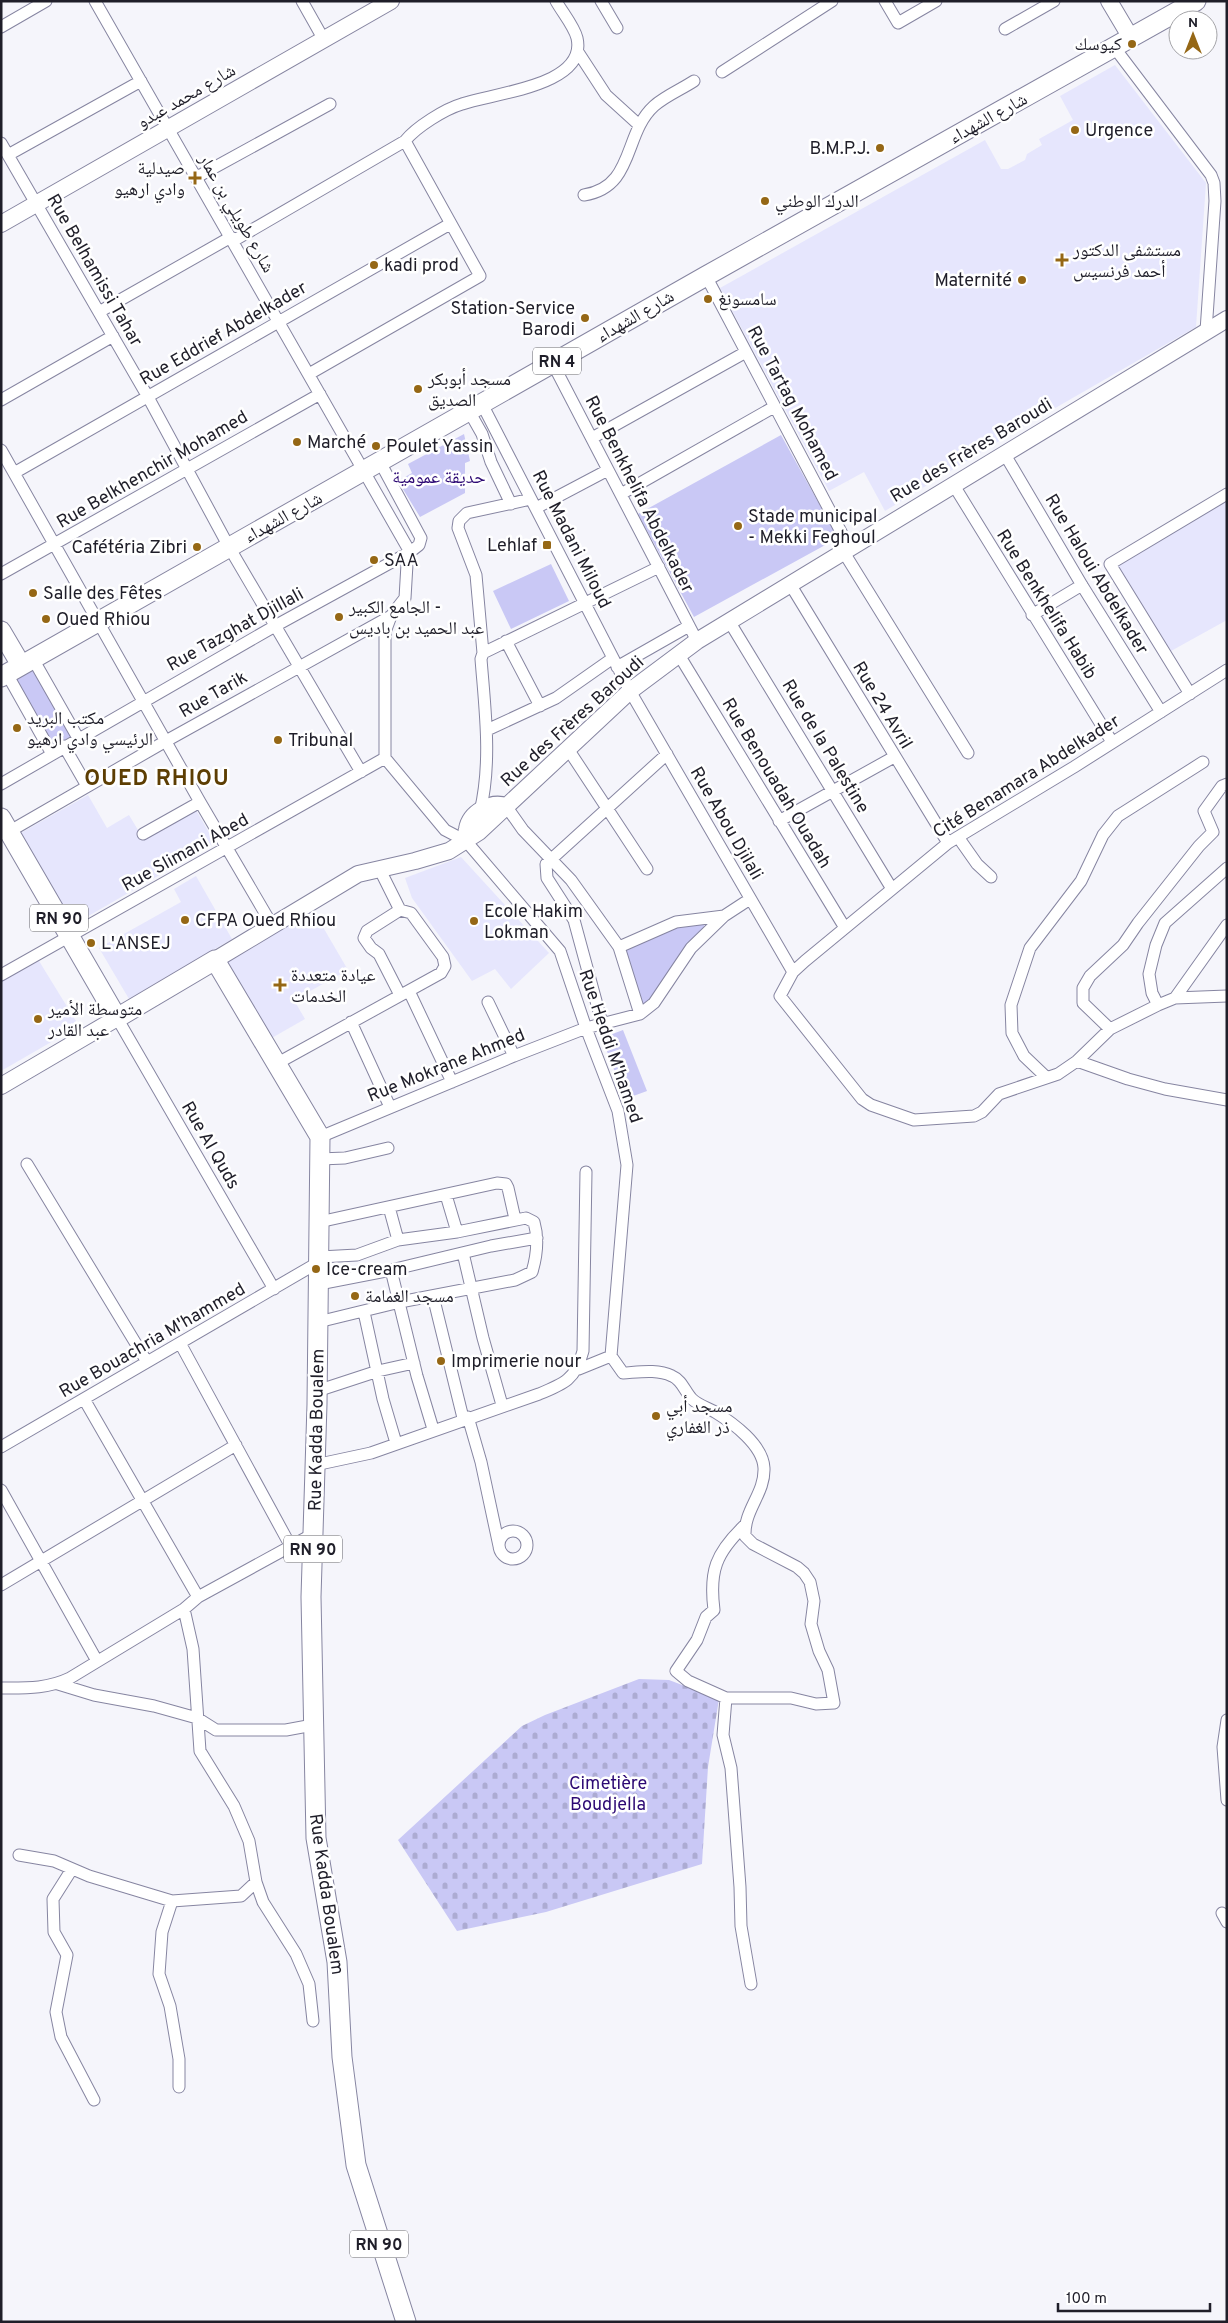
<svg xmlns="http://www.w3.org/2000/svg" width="1228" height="2323" font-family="Overpass,'Noto Naskh Arabic',sans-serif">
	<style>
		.built { fill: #e6e6fd }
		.cemetery { fill: url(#cemetery-stones) }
		.garden { fill: #c9c8f5 }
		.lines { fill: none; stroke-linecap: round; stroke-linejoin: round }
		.street-casing { stroke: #8685a1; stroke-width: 13 }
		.secondary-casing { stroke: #8685a1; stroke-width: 18 }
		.primary-casing { stroke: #8685a1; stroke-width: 21 }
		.street { stroke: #fff; stroke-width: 11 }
		.secondary { stroke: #fff; stroke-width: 16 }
		.primary { stroke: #fff; stroke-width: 19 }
		.poi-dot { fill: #956715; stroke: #fff; stroke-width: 2 }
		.labels { text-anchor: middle; stroke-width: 5; stroke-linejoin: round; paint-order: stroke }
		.shield { fill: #fff; stroke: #626269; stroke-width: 1 }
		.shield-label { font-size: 16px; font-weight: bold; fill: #1f1e29 }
		.poi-label { font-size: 18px; fill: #1f1e29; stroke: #fff; text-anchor: start }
		.street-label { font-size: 18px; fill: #1f1e29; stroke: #fff }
		.park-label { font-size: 18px; fill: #2d0974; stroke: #fff }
		.district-label { font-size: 22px; font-weight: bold; letter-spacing: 1px; fill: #5d3e03; stroke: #fff }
	</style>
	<defs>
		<pattern id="cemetery-stones" width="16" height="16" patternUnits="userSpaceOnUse" patternTransform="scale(1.25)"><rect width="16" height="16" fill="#c9c8f5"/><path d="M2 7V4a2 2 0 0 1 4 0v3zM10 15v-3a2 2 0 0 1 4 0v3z" fill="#acabd2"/></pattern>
	</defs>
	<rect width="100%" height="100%" fill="#f5f5fb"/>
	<path class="built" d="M1115,65L1206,183L1196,327L1017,430L885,511L864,472L829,491L720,288L985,140L1001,169H1008L1025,160L1027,154L1042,145L1039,139L1073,120L1060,96Z
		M1227,501V620L1171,651L1117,565Z
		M88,795L107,828L129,815L144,840L196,810L215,843L71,926L19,834Z
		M461,857L549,953L511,989L495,969L472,981L412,898L405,878Z
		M196,876L232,939L129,999L99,948L181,902L174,889Z
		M313,910L348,970L294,1000L305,1019L270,1039L225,962Z
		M39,961L79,1026L1,1071V982Z"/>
	<path class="cemetery" d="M639,1679L669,1680L719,1699L708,1767L702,1864L546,1912L457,1931L398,1840L522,1726L545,1715Z"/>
	<path class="garden" d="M464,434L470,461L465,463V493L420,517L398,481L412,473L408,464Z
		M781,435L838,538L694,617L638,514Z
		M551,564L569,601L511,629L493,591Z
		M32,667L72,736L54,746L14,677Z
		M705,921L703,931L653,997L643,1006L623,947L679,925Z
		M623,1030L647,1091L625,1099L602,1038Z"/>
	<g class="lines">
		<g class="street-casing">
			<path id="street" d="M95,1L410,552
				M302,1L324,40
				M601,1L617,28
				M885,1L898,23L936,1
				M1,27L46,1
				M1005,29L1054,1
				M1114,47L1211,175L1214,183L1215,201L1206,331
				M578,52L606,95L639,125
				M722,72L832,1
				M1,143L148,397L229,547L361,772
				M8,155L141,81
				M197,177L330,104
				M584,195C635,187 623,134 654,106C665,96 682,89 694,81
				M233,241L405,141C416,127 445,109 462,104C493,93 588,86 577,38C574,26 562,12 556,1
				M706,276L849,547
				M99,312L231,237
				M553,364L697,641
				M309,374L480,276L405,141
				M1,400L113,336
				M482,404L630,691L793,972
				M469,411L482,434L491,462L511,504
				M592,438L746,352
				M1,450L200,802L272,925
				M1004,453L1083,587L1161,712
				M380,462L421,538L419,545L410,552L407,564L405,598L391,616L385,632V758L445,830L466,841L560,951L586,1028L618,1111L627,1165L611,1356
				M14,473L450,224
				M953,484L1112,742
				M621,494L774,407
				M536,508L608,470
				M843,551L968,753
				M1,574L320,394
				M790,584L948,843
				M1032,615L1082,585
				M729,621L892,889
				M506,641L540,706
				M483,653L659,567
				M679,655L845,928
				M33,659L78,738
				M617,667L689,626
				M1227,670L1074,767L948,843L805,961L793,972L780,996L862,1099L871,1105L914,1120L974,1116L982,1112L999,1094L1058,1074L1077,1061L1110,1029L1158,1005L1175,998L1227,996
				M7,674L52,754
				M1190,694L1110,564L1227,494
				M487,730L556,698L613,658
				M64,746L87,786
				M568,749L647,869
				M1,784L275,626L410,552
				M506,806L523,830L571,880L619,947L640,1014
				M480,812C492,762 485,710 481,659L483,653L476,575L458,528L459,521L467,513L531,499
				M779,821L894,757
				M5,834L166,741L391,616
				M143,834L200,802
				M958,837L977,864L991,877
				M379,868L400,910
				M619,947L676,922L724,916L750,899
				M1,975L385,758
				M409,991L452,1082
				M1175,998L1227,925
				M488,1002L514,1056
				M1158,1005L1152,993L1149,974L1156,945L1165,923L1227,868
				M117,1018L274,1289
				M351,1022L390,1107
				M602,1023L574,920L547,878L546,864L667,754
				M1110,1029L1083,1003V988L1090,976L1123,945L1138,923L1199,846L1213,832L1204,811L1222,786L1227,784
				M1077,1061L1128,1079L1165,1089L1227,1100
				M276,1064L441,973L445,966L443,957L411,913L400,910L367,931L364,938L371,948L379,954L400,995
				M1046,1077L1024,1056L1012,1033L1011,1005L1030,948L1081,881L1103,835L1118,816L1203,762
				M320,1137L514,1056L586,1028L640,1014L654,1003L691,948L724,916
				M320,1159L345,1158L388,1148
				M27,1164L147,1362
				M446,1195L457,1232
				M389,1207L398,1240
				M319,1222L497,1183L506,1184L508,1188L515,1219
				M463,1253L483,1338L502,1405
				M391,1270L417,1376L433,1429
				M319,1284L391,1270L491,1246L537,1238
				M433,1296L463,1418
				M364,1312L383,1399L396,1443
				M318,1322L400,1302L515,1280L532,1272C537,1255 539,1239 534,1222L526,1218L457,1232L398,1240L357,1255L320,1257
				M180,1343L290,1545
				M611,1356L623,1373C640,1372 657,1369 672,1376C682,1380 685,1392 692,1399C698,1405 708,1408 715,1412C733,1423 763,1445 764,1468C765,1494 744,1509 745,1536L753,1544L797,1567L804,1573L810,1582L814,1601L811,1624L819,1651L828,1670L834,1703L816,1704L791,1698H726
				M579,1369L611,1356
				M317,1391L378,1371L414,1363
				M84,1399L198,1597
				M468,1417L481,1462L499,1546
				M1,1447L319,1262
				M315,1465L371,1453L539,1394C564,1384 576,1379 583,1351L586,1172
				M1,1490L97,1661
				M744,1526C716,1553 709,1571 714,1610L706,1617L697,1640L676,1671L688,1681L726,1698L723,1735L731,1768L740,1887L741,1926L751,1984
				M499 1545a14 14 0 1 1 28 0a14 14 0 1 1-28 0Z
				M1,1585L236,1445
				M184,1609L193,1649L200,1751L234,1806L249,1841L256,1882L263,1902L296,1954L309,1984L313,2021
				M58,1684L94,1695L154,1706L197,1718L216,1730H286L313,1725
				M1,1688C26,1688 47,1689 70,1678L184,1609L198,1597L313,1534
				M1227,1720L1223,1747L1227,1800
				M19,1855L54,1861L89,1876L172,1901L241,1896L256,1882
				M72,1869L53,1899L54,1932L67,1955L56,2012L61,2037L94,2100
				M172,1901L162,1932L159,1974L170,2006L179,2059V2087
				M1222,1913L1227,1922"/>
		</g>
		<g class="secondary-casing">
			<path id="secondary" d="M1109,1L1131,38
				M1,224L391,1
				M466,841C466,837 466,832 467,829C470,812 491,801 506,806
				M215,960L358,874L415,861L449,851L479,832L630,691L697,641L1227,319
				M1,1086L117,1018"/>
		</g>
		<g class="primary-casing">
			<path id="primary" d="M1,631L21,665
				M1,677L706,276L1196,1
				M1,818L117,1018L215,960L320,1137L317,1404L311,1597L316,1838L337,1962L342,2057L356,2165L406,2322"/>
		</g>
		<use href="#street" class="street"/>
		<use href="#secondary" class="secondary"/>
		<use href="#primary" class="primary"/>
	</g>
	<g class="poi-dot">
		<circle cx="1132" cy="44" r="5"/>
		<circle cx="1075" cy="130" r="5"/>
		<circle cx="880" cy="148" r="5"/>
		<path d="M192.5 170.5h5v5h5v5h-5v5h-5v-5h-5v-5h5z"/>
		<circle cx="765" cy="201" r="5"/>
		<path d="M1059.5 252.5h5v5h5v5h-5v5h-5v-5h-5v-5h5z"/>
		<circle cx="374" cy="265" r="5"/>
		<circle cx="1022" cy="280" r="5"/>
		<circle cx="708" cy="299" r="5"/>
		<circle cx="585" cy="318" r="5"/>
		<circle cx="418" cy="389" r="5"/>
		<circle cx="297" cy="442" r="5"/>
		<circle cx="376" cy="446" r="5"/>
		<circle cx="738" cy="526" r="5"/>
		<rect x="542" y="540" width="10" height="10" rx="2.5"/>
		<circle cx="197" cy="547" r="5"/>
		<circle cx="374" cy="560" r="5"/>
		<circle cx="33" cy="593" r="5"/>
		<circle cx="339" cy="617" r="5"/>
		<circle cx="46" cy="619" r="5"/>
		<circle cx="17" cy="728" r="5"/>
		<circle cx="278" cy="740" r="5"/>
		<circle cx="185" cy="920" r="5"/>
		<circle cx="474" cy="921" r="5"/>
		<circle cx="91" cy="943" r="5"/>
		<path d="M277.5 977.5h5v5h5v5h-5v5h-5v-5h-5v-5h5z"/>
		<circle cx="38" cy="1019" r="5"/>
		<circle cx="316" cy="1269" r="5"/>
		<circle cx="355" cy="1296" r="5"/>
		<circle cx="441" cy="1361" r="5"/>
		<circle cx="656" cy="1416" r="5"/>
	</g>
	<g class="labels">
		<g class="shield">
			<rect x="533" y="347.5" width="48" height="27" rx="4"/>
			<rect x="30" y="904.5" width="58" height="27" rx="4"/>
			<rect x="284" y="1535.5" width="58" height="27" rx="4"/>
			<rect x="350" y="2230.5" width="58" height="27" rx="4"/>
		</g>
		<g class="shield-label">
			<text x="557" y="367">RN 4</text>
			<text x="59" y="924">RN 90</text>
			<text x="313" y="1555">RN 90</text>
			<text x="379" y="2250">RN 90</text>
		</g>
		<g class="poi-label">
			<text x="1122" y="50" text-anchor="end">كيوسك</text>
			<text x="1085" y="136">Urgence</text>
			<text x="870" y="154" text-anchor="end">B.M.P.J.</text>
			<text x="185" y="174" text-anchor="end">صيدلية<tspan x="185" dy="21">وادي ارهيو</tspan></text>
			<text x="775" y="207">الدرك الوطني</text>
			<text x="1073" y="256">مستشفى الدكتور<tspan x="1073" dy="21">أحمد فرنسيس</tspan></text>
			<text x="384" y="271">kadi prod</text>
			<text x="1012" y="286" text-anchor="end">Maternité</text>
			<text x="718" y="305">سامسونغ</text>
			<text x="575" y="314" text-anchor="end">Station-Service<tspan x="575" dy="21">Barodi</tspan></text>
			<text x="428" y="385">مسجد أبوبكر<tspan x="428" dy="21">الصديق</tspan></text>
			<text x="307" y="448">Marché</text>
			<text x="386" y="452">Poulet Yassin</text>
			<text x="748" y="522">Stade municipal<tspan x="748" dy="21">- Mekki Feghoul</tspan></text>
			<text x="537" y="551" text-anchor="end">Lehlaf</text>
			<text x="187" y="553" text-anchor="end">Cafétéria Zibri</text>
			<text x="384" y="566">SAA</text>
			<text x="43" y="599">Salle des Fêtes</text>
			<text x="349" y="613">الجامع الكبير -<tspan x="349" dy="21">عبد الحميد بن باديس</tspan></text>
			<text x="56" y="625">Oued Rhiou</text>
			<text x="27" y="724">مكتب البريد<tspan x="27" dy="21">الرئيسي وادي ارهيو</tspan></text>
			<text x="288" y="746">Tribunal</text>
			<text x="484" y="917">Ecole Hakim<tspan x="484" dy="21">Lokman</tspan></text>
			<text x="195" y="926">CFPA Oued Rhiou</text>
			<text x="101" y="949">L'ANSEJ</text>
			<text x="291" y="981">عيادة متعددة<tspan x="291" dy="21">الخدمات</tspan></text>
			<text x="48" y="1015">متوسطة الأمير<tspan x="48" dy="21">عبد القادر</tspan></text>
			<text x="326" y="1275">Ice-cream</text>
			<text x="365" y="1302">مسجد الغمامة</text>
			<text x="451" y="1367">Imprimerie nour</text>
			<text x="666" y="1412">مسجد أبي<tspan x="666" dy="21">ذر الغفاري</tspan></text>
		</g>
		<g class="street-label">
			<text transform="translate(186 96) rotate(-30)" y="6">شارع محمد عبدو</text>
			<text transform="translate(988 118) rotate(-29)" y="6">شارع الشهداء</text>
			<text transform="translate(237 213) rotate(60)" y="6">شارع طويلي بن عمار</text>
			<text transform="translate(95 270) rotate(60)" y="6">Rue Belhamissi Tahar</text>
			<text transform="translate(635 316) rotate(-30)" y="6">شارع الشهداء</text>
			<text transform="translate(223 333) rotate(-30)" y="6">Rue Eddrief Abdelkader</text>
			<text transform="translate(793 403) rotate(62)" y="6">Rue Tartag Mohamed</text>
			<text transform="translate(971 450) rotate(-31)" y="6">Rue des Frères Baroudi</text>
			<text transform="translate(152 469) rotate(-30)" y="6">Rue Belkhenchir Mohamed</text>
			<text transform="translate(640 494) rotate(63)" y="6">Rue Benkhelifa Abdelkader</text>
			<text transform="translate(283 517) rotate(-29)" y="6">شارع الشهداء</text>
			<text transform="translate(572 539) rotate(63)" y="6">Rue Madani Miloud</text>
			<text transform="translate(1097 574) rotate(59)" y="6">Rue Haloui Abdelkader</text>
			<text transform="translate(1047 604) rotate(58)" y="6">Rue Benkhelifa Habib</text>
			<text transform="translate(235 629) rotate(-29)" y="6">Rue Tazghat Djillali</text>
			<text transform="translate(213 694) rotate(-30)" y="6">Rue Tarik</text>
			<text transform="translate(883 705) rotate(59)" y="6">Rue 24 Avril</text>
			<text transform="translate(572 721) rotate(-42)" y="6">Rue des Frères Baroudi</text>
			<text transform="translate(826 746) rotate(59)" y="6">Rue de la Palestine</text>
			<text transform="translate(1026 776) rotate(-32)" y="6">Cité Benamara Abdelkader</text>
			<text transform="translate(777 783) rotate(59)" y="6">Rue Benouadah Ouadah</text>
			<text transform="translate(727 823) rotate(60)" y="6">Rue Abou Djilali</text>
			<text transform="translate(185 852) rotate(-29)" y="6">Rue Slimani Abed</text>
			<text transform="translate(611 1046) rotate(71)" y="6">Rue Heddi M'hamed</text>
			<text transform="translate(446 1065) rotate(-22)" y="6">Rue Mokrane Ahmed</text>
			<text transform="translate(211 1145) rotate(60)" y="6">Rue Al Quds</text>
			<text transform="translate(152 1340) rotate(-30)" y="6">Rue Bouachria M'hammed</text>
			<text transform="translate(316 1430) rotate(-89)" y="6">Rue Kadda Boualem</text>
			<text transform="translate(327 1894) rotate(82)" y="6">Rue Kadda Boualem</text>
		</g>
		<g class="park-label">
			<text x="439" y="483">حديقة عمومية</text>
			<text x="608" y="1789">Cimetière<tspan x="608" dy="21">Boudjella</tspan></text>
		</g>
		<g class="district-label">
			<text x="157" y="785">OUED RHIOU</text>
		</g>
	</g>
	<rect width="1228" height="2323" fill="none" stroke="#1f1e29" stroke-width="5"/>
	<g transform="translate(1193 35)"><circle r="24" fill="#ffffff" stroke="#a5a5a9"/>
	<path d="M0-4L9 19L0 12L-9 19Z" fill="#956715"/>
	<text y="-8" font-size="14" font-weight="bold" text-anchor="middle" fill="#1f1e29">N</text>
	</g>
	<path d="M1058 2303v8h152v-8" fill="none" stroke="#1f1e29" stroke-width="2.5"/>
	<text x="1066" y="2303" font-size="15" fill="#1f1e29" stroke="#ffffff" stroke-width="4" paint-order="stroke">100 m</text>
</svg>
